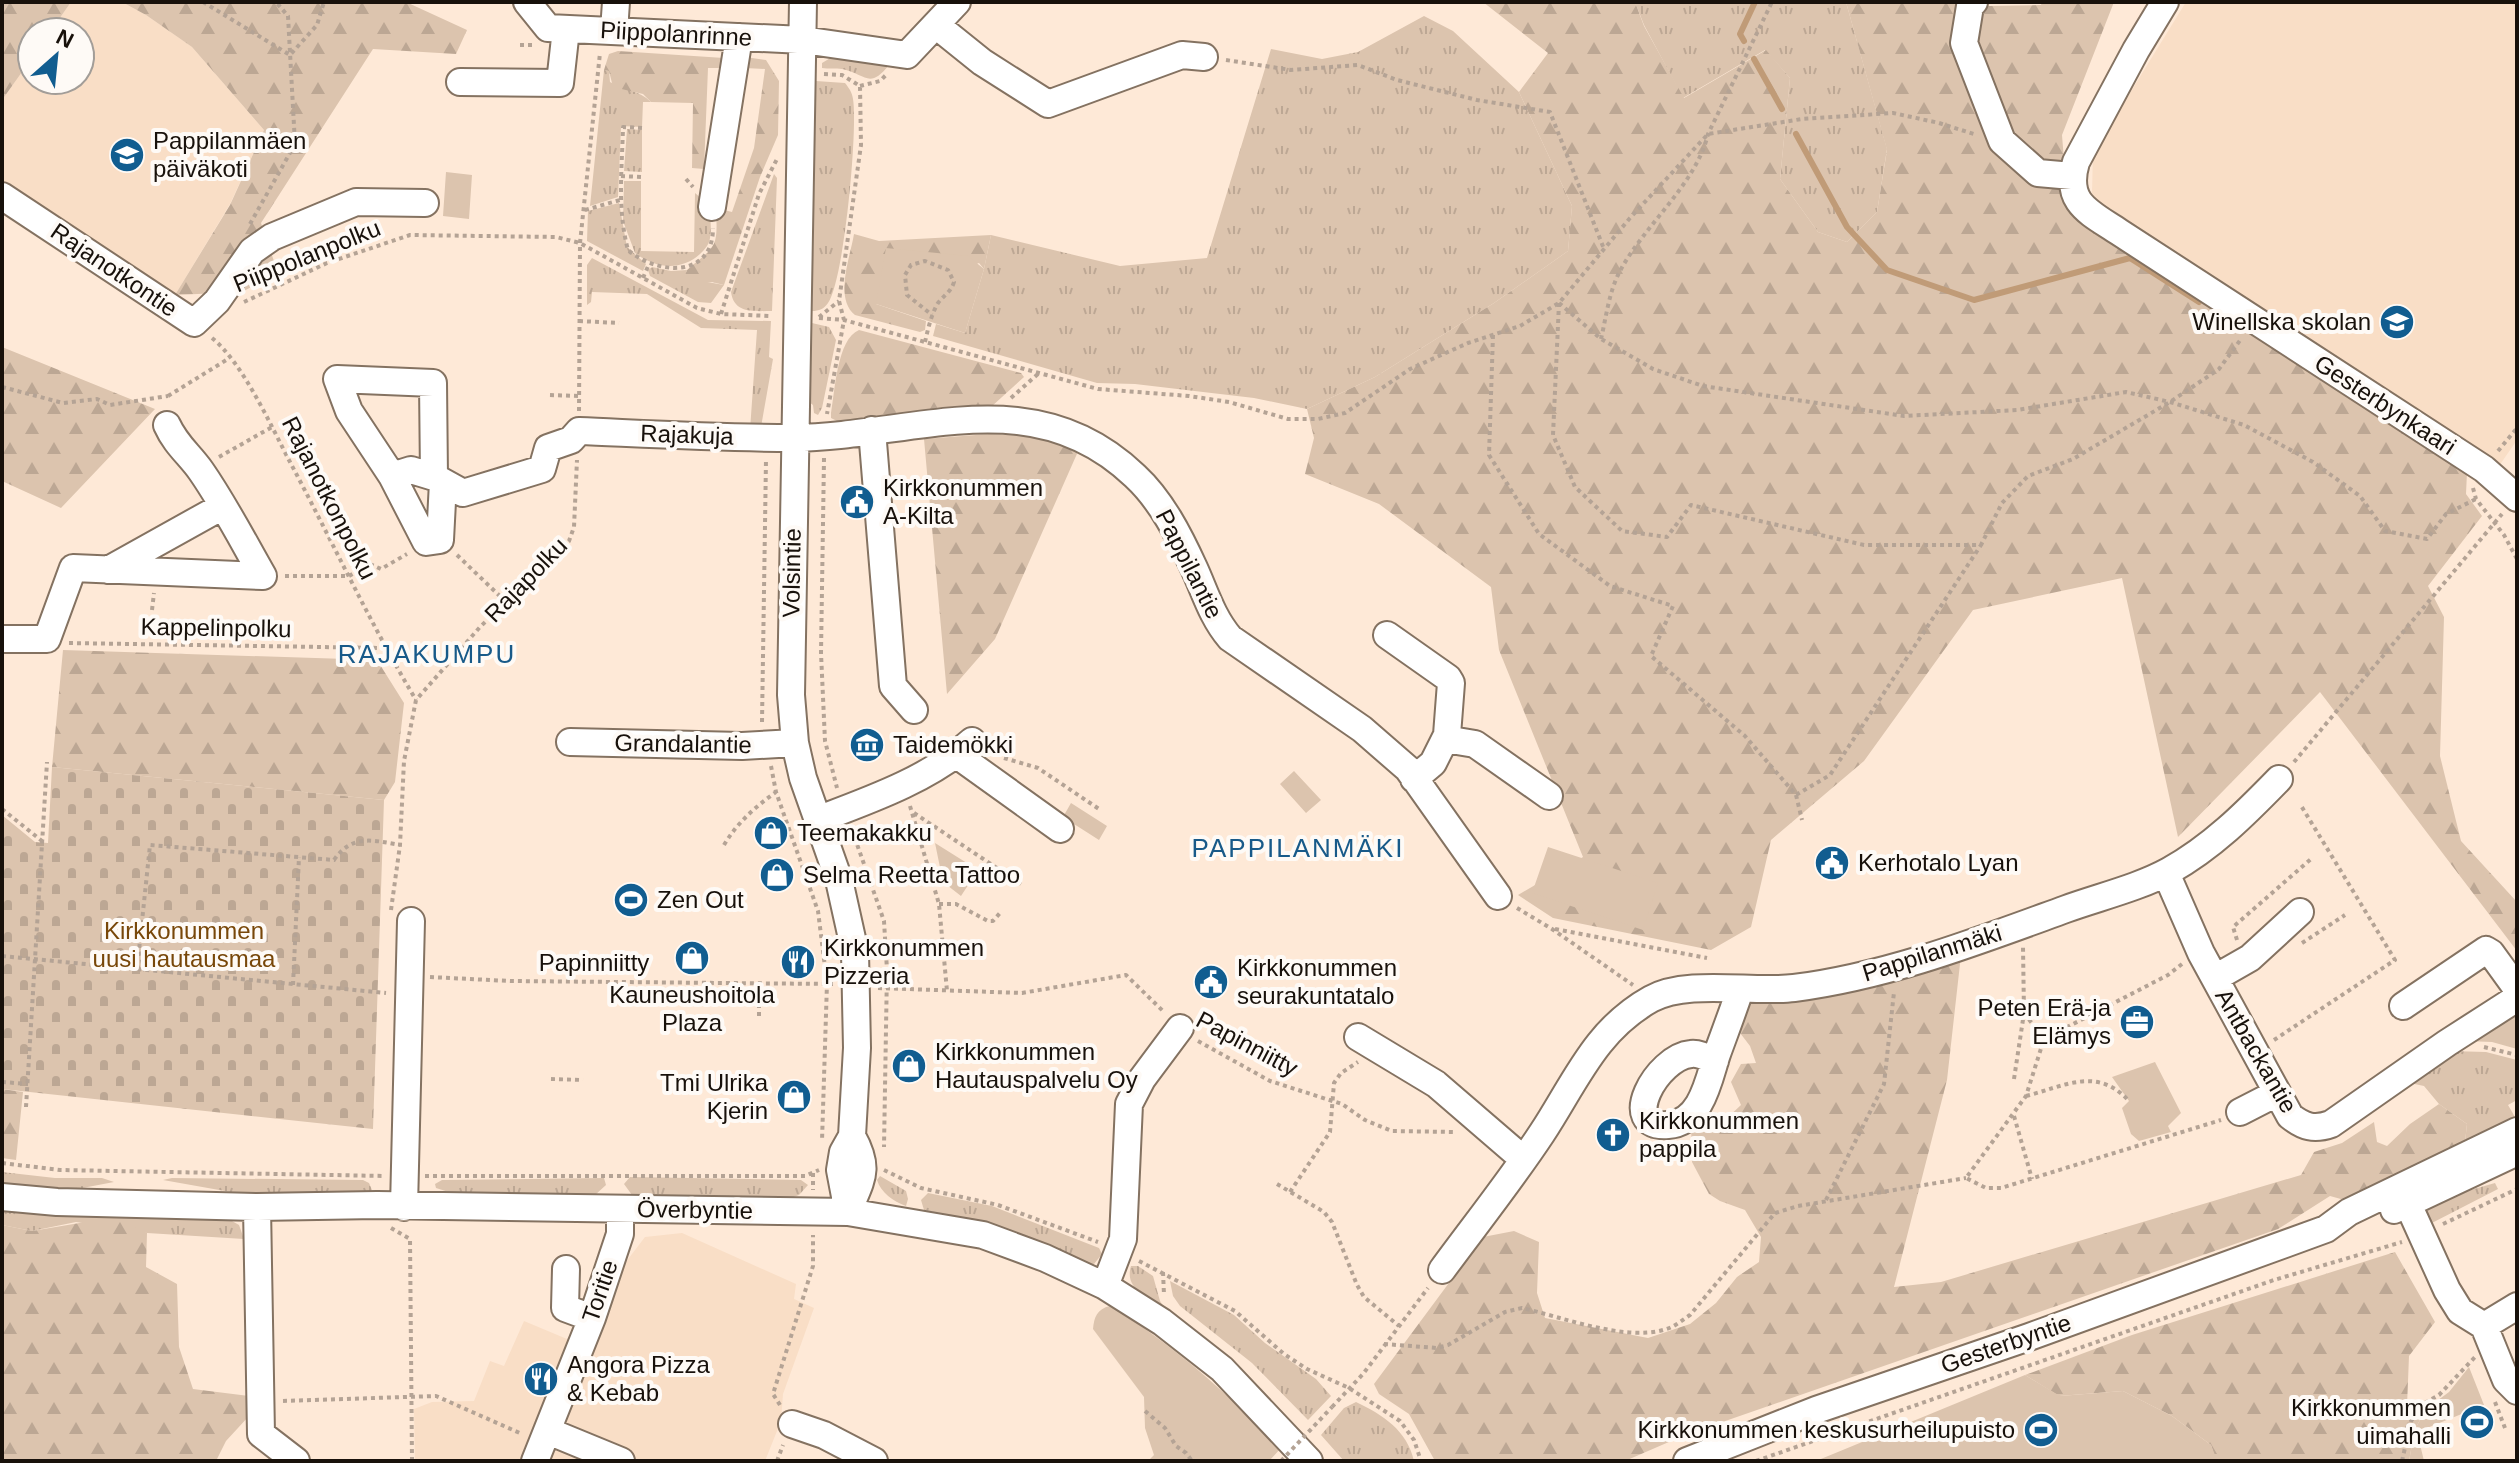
<svg xmlns="http://www.w3.org/2000/svg" width="2519" height="1463" font-family="Arial,sans-serif">
	<style>
		.built { fill: #f9dec6 }
		.grass { fill: url(#grass-tufts) }
		.forest { fill: url(#forest-firs) }
		.cemetery { fill: url(#cemetery-stones) }
		.park { fill: #dcc4ae }
		.lines { fill: none; stroke-linecap: round; stroke-linejoin: round }
		.stream { stroke: #c09b77; stroke-width: 6 }
		.minor-casing { stroke: #847261; stroke-width: 30 }
		.path { stroke: #b4a395; stroke-width: 4; stroke-dasharray: 4 4; stroke-linecap: butt }
		.minor { stroke: #fff; stroke-width: 26 }
		.path-bridge { stroke: #b4a395; stroke-width: 4; stroke-dasharray: 4 4; stroke-linecap: butt }
		.labels { text-anchor: middle; stroke-width: 8; stroke-linejoin: round; paint-order: stroke }
		.street-label { font-size: 24px; fill: #18110b; stroke: #fefaf6 }
		.poi-label { font-size: 24px; fill: #18110b; stroke: #fefaf6; text-anchor: start }
		.park-label { font-size: 24px; fill: #784709; stroke: #fefaf6 }
		.neighbourhood-label { font-size: 26px; letter-spacing: 2px; fill: #185a89; stroke: #fefaf6 }
	</style>
	<defs>
		<pattern id="grass-tufts" width="24" height="20" patternUnits="userSpaceOnUse" patternTransform="scale(2)"><rect width="24" height="20" fill="#dcc4ae"/><path d="M3 7l-1-3M5 7V3M7 7l1-3M15 17l-1-3M17 17v-4M19 17l1-3" fill="none" stroke="#bca794"/></pattern>
		<pattern id="forest-firs" width="22" height="20" patternUnits="userSpaceOnUse" patternTransform="scale(2)"><rect width="22" height="20" fill="#dcc4ae"/><path d="M5 1l3.5 6h-7zM16 11l3.5 6h-7z" fill="#bca794"/></pattern>
		<pattern id="cemetery-stones" width="16" height="16" patternUnits="userSpaceOnUse" patternTransform="scale(2)"><rect width="16" height="16" fill="#dcc4ae"/><path d="M2 7V4a2 2 0 0 1 4 0v3zM10 15v-3a2 2 0 0 1 4 0v3z" fill="#bca794"/></pattern>
	</defs>
	<rect width="100%" height="100%" fill="#fee9d7"/>
	<path class="built" d="M71,2H122L146,15L192,47L264,130L230,204L175,295L2,180V100L32,58V80H80V32H50Z
		M2186,2H2517V440L2499,466L2096,204L2092,193L2093,153Z
		M682,1233L796,1284L794,1299L814,1308L783,1394L781,1421L765,1461H415L414,1409L432,1402L474,1401L490,1361L504,1366L524,1321L567,1339L645,1237Z"/>
	<path class="grass" d="M1635,2H1846L1887,149L1877,212L1847,242L1818,232L1780,179L1790,78L1765,50L1683,98L1644,25Z
		M1424,16L1453,31L1519,92L1572,206L1568,251L1494,303L1375,377L1307,409L1254,398L1135,384L1097,383L933,336L936,324L965,333L984,269L991,235L1120,266L1207,258L1271,49L1322,59L1358,52Z
		M832,57L889,65C869,90 866,74 842,69C836,68 828,69 822,68V63Z
		M604,70L609,71L610,82C624,90 639,90 651,102H643L642,127L621,126L618,197L590,206Z
		M816,81L845,83C849,88 852,92 853,99C858,129 844,281 828,303C824,309 819,311 812,311Z
		M627,129L642,130V172L624,171Z
		M774,174L777,178L772,311C754,311 734,314 731,292Z
		M624,181H641V251L694,252L695,193L709,205C710,216 712,228 710,238C709,245 705,249 700,254C680,272 655,268 635,253L623,221Z
		M619,203L627,247L646,264L643,271L587,241L588,211Z
		M592,258L708,320L771,321L769,357L773,359L761,427L750,430L757,330L701,328L647,294L592,292L591,302L587,305V265Z
		M652,267L671,271L687,270L685,278L724,285L711,303L698,302L650,276L648,270Z
		M812,323L829,327L836,340L822,408L818,415L814,413L813,405L809,402Z
		M2517,1008V1049L2492,1042L2466,1041Z
		M2450,1051L2486,1052L2517,1060V1100L2508,1105L2515,1117L2464,1151L2467,1124L2439,1104L2424,1086L2405,1082Z
		M2,1172L55,1178H102L114,1182L72,1190L2,1185Z
		M880,1176L906,1191L908,1199L906,1206C893,1201 881,1193 877,1180Z
		M630,1177L801,1180L808,1185L799,1195L788,1199L632,1195L624,1184Z
		M172,1178L363,1180L369,1183L372,1190L370,1193H236L163,1180Z
		M604,1178L606,1185L595,1195L455,1194L436,1188L435,1184L442,1180Z
		M2495,1183L2498,1189L2428,1225L2426,1212L2432,1201Z
		M928,1193L992,1206L1099,1248L1102,1254L1094,1264H1090L1063,1251L986,1223L924,1210L921,1200Z
		M2,1210L225,1217L239,1225L244,1239L147,1233L76,1222L32,1231L2,1225Z
		M1131,1266H1138L1153,1276L1160,1301L1164,1307C1147,1297 1124,1289 1131,1266Z
		M1170,1281L1234,1315L1265,1343L1316,1379L1331,1396L1308,1420L1252,1363L1180,1306L1173,1296Z
		M1356,1402C1383,1415 1407,1430 1414,1461H1344L1321,1435L1344,1408Z"/>
	<path class="forest" d="M2,2H71L50,32H32V58L2,100Z
		M122,2H406L467,30L456,54L373,49L261,223L278,273L242,292L175,295L230,205L264,130L192,47L146,15Z
		M1483,2H1635L1644,26L1684,98L1766,50L1790,78L1780,179L1818,232L1847,242L1877,212L1887,150L1846,2H1981L1989,6L2041,5L2042,2H2114L2062,135L2068,211L2467,472L2466,494L2482,516L2428,586L2444,617L2440,756L2461,841L2517,902V951L2320,692L2178,837L2122,578L1973,610L1864,761L1771,840L1751,927L1711,950L1553,918L1518,895L1583,857L1499,650L1491,587L1379,504L1305,474L1314,438L1307,409L1375,377L1494,303L1568,251L1572,206L1519,92L1548,53Z
		M618,51L724,58L726,68H708L704,169L692,168L693,103L651,102L643,94L613,87L609,71L604,70L609,54Z
		M745,57L766,60L779,81L778,135L760,177L724,285L712,282L692,284L684,278L687,270C716,245 718,250 716,208L732,212L754,148L765,69L745,68Z
		M854,234L879,241L991,235L984,269L979,263L876,304L926,321L925,330L920,332L855,315C834,298 850,258 854,234Z
		M859,330L1021,373L1024,377L991,407L841,423L831,418V413C835,391 837,339 859,330Z
		M2,347L155,409L61,508L2,481Z
		M989,434L1047,437L1080,447L995,639L947,694L924,439Z
		M63,650L377,660L404,703L395,782L384,800L52,767Z
		M1961,955L1947,1080L1894,1287L1941,1282L2301,1175L2314,1152L2342,1143L2374,1122L2377,1142L2387,1146L2410,1124L2439,1104L2467,1124L2464,1151L2348,1201L2330,1196L2278,1229L1685,1435L1625,1461H1435L1409,1414L1379,1394L1374,1384L1483,1237L1514,1231L1539,1242L1537,1293L1545,1318L1648,1338L1690,1324L1716,1303L1737,1277L1759,1262L1761,1237L1745,1210L1720,1201L1709,1194L1692,1162L1691,1122L1707,1113L1725,1120L1741,1105L1731,1082L1741,1064L1756,1063L1750,1046L1737,1029L1747,999Z
		M2,1089L23,1092L16,1160L2,1158Z
		M115,1217L147,1233L146,1267L177,1284L179,1347L193,1389L249,1396V1416L226,1441L216,1461H2V1225L32,1231Z
		M2395,1252L2435,1322L2409,1356L2407,1406L2426,1409L2415,1429L2409,1461H2216L2211,1445L2172,1416L2123,1391L2059,1396L2025,1375L2132,1335Z"/>
	<path class="cemetery" d="M52,767L384,800L373,1129L2,1089V815L35,842L48,843Z"/>
	<path class="park" d="M446,172L472,175L469,219L443,216Z
		M886,248L968,256L984,269L965,333L876,304Z
		M1294,771L1321,800L1306,813L1280,784Z
		M1071,803L1107,826L1099,840L1063,817Z
		M935,843L978,870L961,896L943,882Z
		M1548,847L1658,883L1643,930L1532,893Z
		M2155,1062L2181,1113L2168,1126L2171,1132L2139,1141L2131,1134L2122,1108L2129,1101L2112,1077Z
		M1110,1306C1174,1345 1228,1394 1281,1448L1269,1461H1148L1154,1455L1145,1428L1144,1397L1093,1329C1094,1317 1097,1309 1110,1306Z
		M2469,1367L2484,1405L2417,1432L2424,1461H2409L2415,1429L2426,1409L2449,1392Z
		M2025,1375L2060,1396L2123,1391L2172,1416L2211,1445L2217,1460L1816,1461Z"/>
	<g class="lines">
		<path class="stream" d="M1744,41L1740,34L1755,2
			M1754,59L1782,109
			M1796,134L1847,227L1887,270L1974,300L2130,258L2199,302"/>
		<g class="minor-casing">
			<path id="minor" d="M527,2L548,28L803,40L907,55L957,2
				M803,2L791,695L795,743L803,778L839,880L855,952L857,1048L852,1136L843,1152L840,1170L848,1212
				M1974,2L1970,6L1964,43L2002,141L2038,173L2072,176
				M2165,2L2136,50L2076,162C2064,203 2089,212 2119,232L2484,469L2517,498
				M936,25L982,62L1048,104L1182,55L1204,57
				M614,31L616,2
				M460,82L560,83L566,29
				M2,196L194,323L217,301L252,251L272,237L356,202L425,203
				M712,207L739,37
				M872,430L893,686L914,710
				M392,476L426,542L440,540L443,482
				M434,477L433,383L337,379L349,411L392,476L411,470L434,477L463,493L542,469L548,448L571,440L579,431C650,434 721,438 792,438C915,437 1033,378 1135,476C1161,500 1179,535 1194,568C1205,592 1212,617 1230,638L1362,729L1408,769L1498,896
				M108,570L223,506
				M1387,635L1448,678L1451,683L1447,735L1433,763L1414,779
				M2,639H47L73,568L263,576C243,541 224,504 201,471C189,454 176,445 167,425
				M1445,739L1475,744L1549,796
				M570,742L742,746L795,743
				M957,755L1060,829
				M817,820C870,800 930,779 972,741
				M2166,873L2201,953L2290,1116C2304,1127 2314,1130 2331,1124L2447,1043L2517,998
				M2215,978L2250,958L2300,912
				M2403,1006L2486,950L2491,953L2517,989
				M1358,1037L1436,1084L1523,1159
				M1715,1061C1708,1058 1699,1053 1691,1054C1657,1057 1617,1129 1668,1125C1702,1123 1709,1078 1717,1054C1725,1032 1733,1011 1740,990
				M2240,1112L2277,1093
				M2,1197L57,1202L257,1207L377,1205L848,1212L983,1235L1045,1258L1105,1286L1162,1322L1222,1369L1309,1461
				M2408,1204L2447,1290L2460,1311L2484,1326L2506,1380L2517,1391
				M257,1207L261,1434L296,1461
				M404,1207L411,921
				M2394,1210L2517,1152
				M848,1212C861,1179 871,1170 852,1136
				M566,1269L565,1308L592,1318
				M1442,1270C1475,1225 1511,1180 1542,1133C1575,1083 1595,1030 1651,999C1687,979 1752,993 1794,988C1888,976 1978,941 2066,909C2099,897 2138,888 2169,871C2212,847 2245,814 2279,779
				M1105,1286L1123,1239L1129,1104L1142,1079L1180,1028
				M2484,1326L2517,1306
				M792,1424L824,1435L874,1461
				M548,1431L621,1461
				M535,1461L592,1318L620,1234V1209
				M1687,1461L1816,1410L2029,1337L2326,1229L2349,1212L2517,1131"/>
		</g>
		<path class="path" d="M203,2L290,55L317,25L324,2
			M520,45H533
			M1226,60L1291,70L1358,65L1397,80L1477,100L1550,112L1604,249
			M824,74L842,75L860,86L861,145L839,301L844,320L827,414
			M860,86L880,81L886,75
			M642,128L623,127C622,169 617,209 628,250C657,275 713,279 713,228
			M621,176L641,177
			M686,179L693,187
			M585,210L620,200
			M250,224L295,144L288,16L276,2
			M643,278L649,264
			M244,302L327,263L410,235L556,237L580,243L697,308L721,314L771,316
			M1559,303L1553,435L1575,487L1622,531L1667,537L1691,505L1864,545H1981L2002,503L2028,476L2073,459L2170,402L2219,369L2241,339
			M1559,303L1601,339L1653,369L1703,386L1904,416L2017,410L2126,392L2170,402L2244,425L2313,462L2360,496L2385,531L2427,539L2446,514L2476,499
			M721,314L759,194L777,159
			M819,317L839,301
			M819,318L844,320L1098,389L1189,396L1229,402L1288,419H1318L1345,413L1410,369L1468,343L1520,326L1559,303L1630,218L1708,134L1802,119L1893,113L1939,123L1977,135
			M579,321L619,323
			M1493,335L1489,455L1539,534L1610,586L1673,606L1651,656L1745,736L1796,795L1830,775L1981,545
			M212,338C243,363 271,426 290,462C332,541 370,623 416,700
			M1601,339C1606,318 1609,292 1619,273C1643,226 1696,185 1708,134L1772,2
			M925,342C928,329 931,315 938,303C944,295 951,292 954,282L948,270L925,261L911,265L905,275L907,295L932,315
			M2,387L63,403L97,399L110,405L168,396
			M550,395L579,396
			M168,396L228,359
			M1011,398L1039,373
			M579,411L580,243L600,53
			M2498,451L2517,428
			M219,457L272,427
			M824,458L821,653L825,741L837,788
			M2473,488L2476,499L2504,535L2517,559
			M457,555L505,601
			M285,576H349L370,564L381,569L407,554
			M152,610L154,593
			M69,643L384,648
			M762,722L766,459
			M1004,758L1038,768L1099,809
			M2294,762L2502,514
			M771,766L776,792L818,911L827,983L822,1141
			M1796,795L1802,820
			M910,806L939,904L947,991
			M2,809L42,841
			M914,813L1021,884
			M852,830L884,921L887,970L884,1147
			M724,845C737,823 755,807 776,792
			M939,904H956L988,921H993L1000,913
			M1517,908L1552,929L1633,985
			M391,910L400,845L404,761L416,700L480,627L569,541L574,527L577,460
			M1555,929L1707,958
			M2237,940L2233,927L2311,859
			M2302,943L2345,915
			M2,956L386,993
			M2182,964L2168,975L2044,1039L2026,1096L1966,1178L1986,1188H2001L2221,1120
			M145,971L139,950L150,845L334,860C352,834 372,840 400,845
			M430,977L510,981L833,984
			M293,985L299,857
			M878,988L1022,993L1126,975L1164,1012
			M2024,1013L2044,1039
			M759,1016V982
			M2274,1040L2395,960L2300,804
			M1198,1041L1270,1081L1342,1104L1365,1120L1392,1131L1456,1132
			M2484,1047L2517,1055
			M551,1079L583,1080
			M2014,1079L2024,1013L2023,947
			M2,1082L28,1084
			M2026,1096C2065,1086 2097,1066 2129,1101
			M26,1107L47,762
			M2014,1116L2032,1179
			M2,1163L60,1170L385,1176
			M884,1170L921,1188L998,1205L1098,1242
			M813,1173V1190
			M425,1176H805L819,1170
			M1277,1184L1324,1212L1332,1222L1357,1285L1364,1297L1399,1326
			M1290,1192L1330,1132L1334,1083L1341,1073L1358,1062
			M1826,1200L1884,1084L1894,992
			M2443,1224L2517,1189
			M391,1228L410,1239L412,1461
			M1139,1261L1235,1311L1284,1354L1307,1369L1349,1388L1400,1421L1414,1440L1421,1461
			M1163,1272L1164,1295
			M1384,1344L1437,1348L1448,1345L1505,1312L1522,1308C1562,1317 1623,1341 1663,1330C1673,1328 1681,1321 1690,1315L1775,1213L1798,1206L1966,1178
			M283,1401L436,1396L522,1434
			M2495,1402L2505,1428
			M780,1405L773,1394L813,1266V1235
			M1332,1407L1363,1374L1428,1288
			M1145,1411L1165,1428L1176,1446L1186,1453L1192,1461
			M777,1461L783,1445
			M1756,1461L2274,1280L2402,1242
			M2007,1461H2049
			M2402,1461L2411,1421L2423,1404L2439,1395L2475,1357"/>
		<use href="#minor" class="minor"/>
		<path class="path-bridge" d="M1281,1461L1332,1407"/>
	</g>
	<defs>
		<g id="school-disc" transform="scale(1.8)"><circle r="9.5" fill="#115d90" stroke="#fefaf6"/><path d="M0-5L7-2L0 1L-7-2ZM-4 1L0 2.5L4 1V4Q0 6-4 4Z" fill="#fff"/></g>
		<g id="civic-disc" transform="scale(1.8)"><circle r="9.5" fill="#115d90" stroke="#fefaf6"/><path d="M-.6-6.5H3V-4.5H.6V-3L4-1V1h2V6H-6V1h2V-1L-.6-3ZM-1.2 2.5V6h2.4V2.5Z" fill="#fff"/></g>
		<g id="museum-disc" transform="scale(1.8)"><circle r="9.5" fill="#115d90" stroke="#fefaf6"/><path d="M0-6L6-3V-2H-6V-3ZM-5-1h2V3h-2ZM-1-1h2V3h-2ZM3-1h2V3H3ZM-6 4H6V6H-6Z" fill="#fff"/></g>
		<g id="shop-disc" transform="scale(1.8)"><circle r="9.5" fill="#115d90" stroke="#fefaf6"/><path d="M-5-2.5h2.3a2.7 3.5 0 0 1 5.4 0H5L5.5 6h-11ZM-1.5-2.5h3a1.5 2.3 0 0 0-3 0Z" fill="#fff"/></g>
		<g id="stadium-disc" transform="scale(1.8)"><circle r="9.5" fill="#115d90" stroke="#fefaf6"/><path d="M0-5a6.5 5 0 1 0 0 10a6.5 5 0 1 0 0-10ZM-3.5-1.8h7v3.6h-7Z" fill="#fff"/></g>
		<g id="restaurant-disc" transform="scale(1.8)"><circle r="9.5" fill="#115d90" stroke="#fefaf6"/><path d="M-5-6h1v4h1v-4h1v4h1v-4h1v5L-1.5 .5V6h-2V.5L-5-1ZM5-6V6H3V1.5H1.5Q1.5-4 5-6Z" fill="#fff"/></g>
		<g id="office-disc" transform="scale(1.8)"><circle r="9.5" fill="#115d90" stroke="#fefaf6"/><path d="M-6-3h4V-5.5h4V-3h4V5H-6ZM-1-4.5V-3h2v-1.5ZM-6 0V1H6V0Z" fill="#fff"/></g>
		<g id="church-disc" transform="scale(1.8)"><circle r="9.5" fill="#115d90" stroke="#fefaf6"/><path d="M-1.2-6h2.4v3.5h3.3v2.4h-3.3V6h-2.4V-.1h-3.3v-2.4h3.3Z" fill="#fff"/></g>
	</defs>
	<g fill-rule="evenodd">
		<use href="#school-disc" x="127" y="155"/>
		<use href="#school-disc" x="2397" y="322"/>
		<use href="#civic-disc" x="857" y="502"/>
		<use href="#museum-disc" x="867" y="745"/>
		<use href="#shop-disc" x="771" y="833"/>
		<use href="#civic-disc" x="1832" y="863"/>
		<use href="#shop-disc" x="777" y="875"/>
		<use href="#stadium-disc" x="631" y="900"/>
		<use href="#shop-disc" x="692" y="958"/>
		<use href="#restaurant-disc" x="798" y="962"/>
		<use href="#civic-disc" x="1211" y="982"/>
		<use href="#office-disc" x="2137" y="1022"/>
		<use href="#shop-disc" x="909" y="1066"/>
		<use href="#shop-disc" x="794" y="1097"/>
		<use href="#church-disc" x="1613" y="1135"/>
		<use href="#restaurant-disc" x="541" y="1379"/>
		<use href="#stadium-disc" x="2477" y="1422"/>
		<use href="#stadium-disc" x="2041" y="1430"/>
	</g>
	<g class="labels">
		<g class="street-label">
			<text transform="translate(676 34) rotate(3)" y="8">Piippolanrinne</text>
			<text transform="translate(307 256) rotate(-22)" y="8">Piippolanpolku</text>
			<text transform="translate(114 270) rotate(34)" y="8">Rajanotkontie</text>
			<text transform="translate(2385 405) rotate(33)" y="8">Gesterbynkaari</text>
			<text transform="translate(687 435) rotate(2)" y="8">Rajakuja</text>
			<text transform="translate(329 498) rotate(63)" y="8">Rajanotkonpolku</text>
			<text transform="translate(1189 564) rotate(63)" y="8">Pappilantie</text>
			<text transform="translate(792 573) rotate(-89)" y="8">Volsintie</text>
			<text transform="translate(526 580) rotate(-46)" y="8">Rajapolku</text>
			<text transform="translate(216 628) rotate(1)" y="8">Kappelinpolku</text>
			<text transform="translate(683 744) rotate(1)" y="8">Grandalantie</text>
			<text transform="translate(1932 953) rotate(-17)" y="8">Pappilanmäki</text>
			<text x="594" y="971">Papinniitty</text>
			<text transform="translate(1247 1044) rotate(28)" y="8">Papinniitty</text>
			<text transform="translate(2256 1051) rotate(60)" y="8">Antbackantie</text>
			<text transform="translate(695 1210) rotate(1)" y="8">Överbyntie</text>
			<text transform="translate(600 1291) rotate(-71)" y="8">Toritie</text>
			<text transform="translate(2006 1344) rotate(-19)" y="8">Gesterbyntie</text>
		</g>
		<g class="poi-label">
			<text x="153" y="149">Pappilanmäen<tspan x="153" dy="28">päiväkoti</tspan></text>
			<text x="2371" y="330" text-anchor="end">Winellska skolan</text>
			<text x="883" y="496">Kirkkonummen<tspan x="883" dy="28">A-Kilta</tspan></text>
			<text x="893" y="753">Taidemökki</text>
			<text x="797" y="841">Teemakakku</text>
			<text x="1858" y="871">Kerhotalo Lyan</text>
			<text x="803" y="883">Selma Reetta Tattoo</text>
			<text x="657" y="908">Zen Out</text>
			<text x="824" y="956">Kirkkonummen<tspan x="824" dy="28">Pizzeria</tspan></text>
			<text x="1237" y="976">Kirkkonummen<tspan x="1237" dy="28">seurakuntatalo</tspan></text>
			<text x="692" y="1003" text-anchor="middle">Kauneushoitola<tspan x="692" dy="28">Plaza</tspan></text>
			<text x="2111" y="1016" text-anchor="end">Peten Erä-ja<tspan x="2111" dy="28">Elämys</tspan></text>
			<text x="935" y="1060">Kirkkonummen<tspan x="935" dy="28">Hautauspalvelu Oy</tspan></text>
			<text x="768" y="1091" text-anchor="end">Tmi Ulrika<tspan x="768" dy="28">Kjerin</tspan></text>
			<text x="1639" y="1129">Kirkkonummen<tspan x="1639" dy="28">pappila</tspan></text>
			<text x="567" y="1373">Angora Pizza<tspan x="567" dy="28">&amp; Kebab</tspan></text>
			<text x="2451" y="1416" text-anchor="end">Kirkkonummen<tspan x="2451" dy="28">uimahalli</tspan></text>
			<text x="2015" y="1438" text-anchor="end">Kirkkonummen keskusurheilupuisto</text>
		</g>
		<g class="park-label">
			<text x="184" y="939">Kirkkonummen<tspan x="184" dy="28">uusi hautausmaa</tspan></text>
		</g>
		<g class="neighbourhood-label">
			<text x="427" y="663">RAJAKUMPU</text>
			<text x="1298" y="857">PAPPILANMÄKI</text>
		</g>
	</g>
	<rect width="2519" height="1463" fill="none" stroke="#18110b" stroke-width="8"/>
	<g transform="translate(56 56) rotate(27)"><circle r="38" fill="#fefaf6" stroke="#a29d98" stroke-width="2"/>
	<path d="M0-6L14 30L0 20L-14 30Z" fill="#115d90"/>
	<text y="-12" font-size="22" font-weight="bold" text-anchor="middle" fill="#18110b">N</text>
	</g>
</svg>
